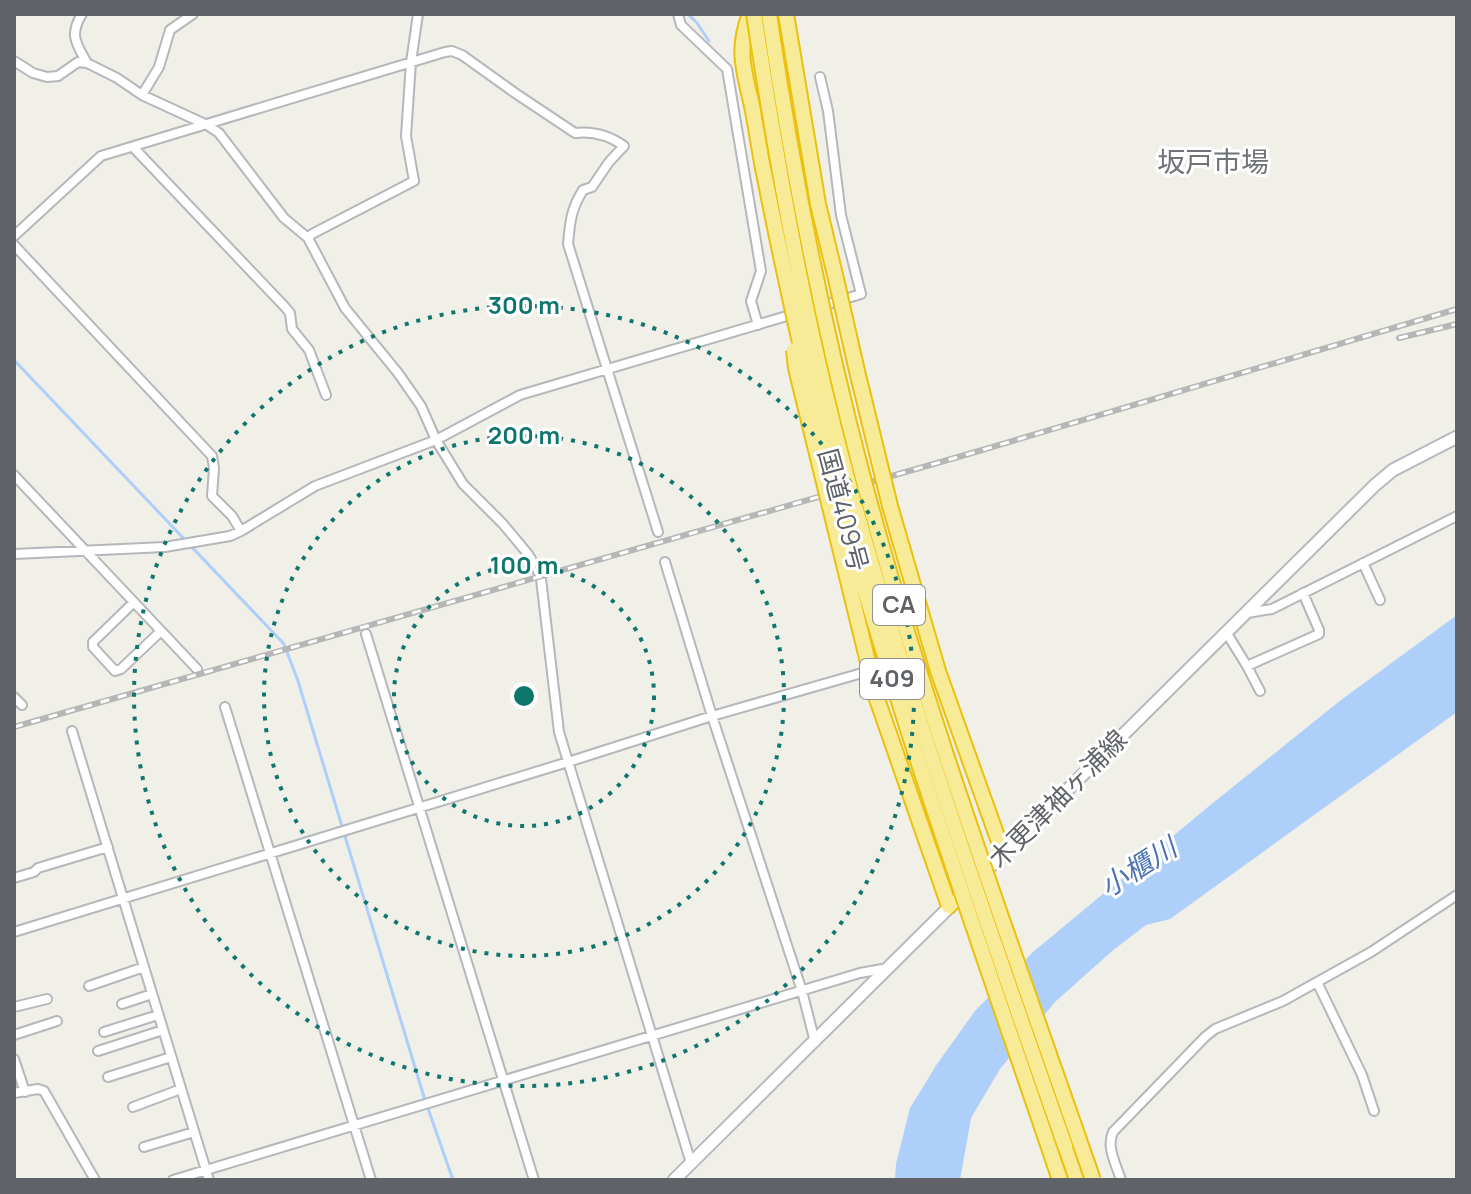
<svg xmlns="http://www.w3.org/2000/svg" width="1471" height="1194" font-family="Manrope,'Noto Sans JP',sans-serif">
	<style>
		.water { fill: #aecffa }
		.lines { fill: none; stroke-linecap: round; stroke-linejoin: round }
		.stream { stroke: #aecffa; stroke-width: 3 }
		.street-casing { stroke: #b5b7bb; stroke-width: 12 }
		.secondary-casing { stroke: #b6b9be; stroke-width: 15 }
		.highway-casing { stroke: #ebc10d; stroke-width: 18 }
		.street { stroke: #fff; stroke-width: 8 }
		.secondary { stroke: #fff; stroke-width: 11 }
		.highway { stroke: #f7eb98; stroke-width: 14 }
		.rail-casing { stroke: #b6b6b7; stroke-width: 6 }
		.rail { stroke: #fff; stroke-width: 3; stroke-dasharray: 9; stroke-linecap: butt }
		.highway-bridge-casing { stroke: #ebc10d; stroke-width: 18; stroke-linecap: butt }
		.highway-bridge { stroke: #f7eb98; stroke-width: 14 }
		.ring { fill: none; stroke: #0f766e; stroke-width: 4; stroke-dasharray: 4 8 }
		.labels { text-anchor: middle; stroke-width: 6; stroke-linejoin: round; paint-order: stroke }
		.shield { fill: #fff; stroke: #8f9195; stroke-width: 2 }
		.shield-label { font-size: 24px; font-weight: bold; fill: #5f6267 }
		.street-label { font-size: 26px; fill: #5f6267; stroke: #fff }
		.neighbourhood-label { font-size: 28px; fill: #707379; stroke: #fff }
		.water-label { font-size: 28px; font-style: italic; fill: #4d73b5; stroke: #fff }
		.centre { fill: #0f766e; stroke: #fff; stroke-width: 4 }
		.ring-label { font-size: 24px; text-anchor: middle; font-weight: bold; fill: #0f766e; stroke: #fff; stroke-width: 6; stroke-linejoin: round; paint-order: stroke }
	</style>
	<rect width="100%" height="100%" fill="#f0efe8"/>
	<path class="water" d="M1457,615V712L1170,919L1146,925L1111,952L1055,1002L1000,1069L971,1118L960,1180H895L896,1164L910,1108L937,1064L975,1011L1033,952L1208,807L1341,700Z"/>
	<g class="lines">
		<path class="stream" d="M688,14L697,23L709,41
			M14,360L284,644L298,681L424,1097L453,1180"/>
		<g class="street-casing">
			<path id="street" d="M82,14C69,35 76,43 87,63
				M678,14L681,25L727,69L761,271L751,301L758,325
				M14,61L33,73L47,77L58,76L78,62L87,63L117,78L142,95L207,125L219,133L284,218L308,238L345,308L398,373L421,406L436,440L463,484L503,524L528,554L537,569L541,579L559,732L691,1163
				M142,95L159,67L170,30L193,14
				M133,147L285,307L290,313L292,329L309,350L326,395
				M14,236L101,156L445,52L452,51L462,55L515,93L575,133C593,131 610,136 624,146L609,162L592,187L583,190C571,209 570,222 568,244L658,532
				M308,238L312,234L414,181L406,136L411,62L418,14
				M14,245L212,456L214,468L212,496L232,516L241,531
				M818,307L861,294L841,215L828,111L820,77
				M14,475L197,669
				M14,554L165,547L230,536L241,531L315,486L436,440L520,395L797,313
				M665,562L712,716L802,991L815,1042
				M1363,563L1380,600
				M134,602L93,642V647L115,671L121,669L161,631
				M1247,613L1272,609L1457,516
				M1226,632L1247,666
				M366,634L534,1180
				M1260,691L1247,666L1319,634V630L1303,593
				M14,697L22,705
				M225,707L371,1180
				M72,731L209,1180
				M14,878L34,872L38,868L108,847
				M14,932L568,762L712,716L862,673
				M1317,982L1362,1075L1374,1111
				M89,986L144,967
				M122,1004L152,994
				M14,1007L47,999
				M104,1032L158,1015
				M14,1035L57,1021
				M98,1051L163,1030
				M14,1059L25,1092
				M108,1077L171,1057
				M14,1093L38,1089L44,1091L95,1180
				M133,1107L181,1089
				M144,1147L194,1132
				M173,1180L860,973L888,968
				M1121,1180C1116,1164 1106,1147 1113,1132L1205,1037L1215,1029L1283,1001L1371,952L1457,895"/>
		</g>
		<g class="secondary-casing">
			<path id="secondary" d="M674,1180L1375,485L1393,470L1457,437"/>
		</g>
		<g class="highway-casing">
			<path id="highway" d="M750,14C736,50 744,70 752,106C756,126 759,147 763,168
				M786,14L818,204L836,279
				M938,671L1003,853
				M877,699L949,906
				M1065,1146L1077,1180"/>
		</g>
		<use href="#street" class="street"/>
		<use href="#secondary" class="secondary"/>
		<use href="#highway" class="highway"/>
		<g class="rail-casing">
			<path id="rail" d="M1399,338L1457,324
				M14,727L972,453L1457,309"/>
		</g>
		<use href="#rail" class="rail"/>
		<g class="highway-bridge-casing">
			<path id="highway-bridge" d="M754,14C778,171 806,328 848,481C910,706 988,926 1065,1146
				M769,14C792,169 822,322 862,474C925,713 1012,946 1093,1180
				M763,168C784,274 807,380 835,485C899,720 982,950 1060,1180
				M836,279L857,371L890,506L938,671
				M794,350L796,368L877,699"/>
		</g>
		<use href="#highway-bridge" class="highway-bridge"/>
	</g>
	<g class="ring">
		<circle cx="524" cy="696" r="130"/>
		<circle cx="524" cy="696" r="260"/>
		<circle cx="524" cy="696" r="390"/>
	</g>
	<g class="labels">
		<g class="shield">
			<rect x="873" y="585" width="52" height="40" rx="6"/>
			<rect x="860" y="659" width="64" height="40" rx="6"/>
		</g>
		<g class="shield-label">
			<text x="899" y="613">CA</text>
			<text x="892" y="687">409</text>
		</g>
		<g class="street-label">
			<text transform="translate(843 510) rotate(75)" y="9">国道409号</text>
			<text transform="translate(1058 799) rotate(-45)" y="9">木更津袖ヶ浦線</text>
		</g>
		<g class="neighbourhood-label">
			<text x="1213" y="172">坂戸市場</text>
		</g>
		<g class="water-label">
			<text transform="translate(1138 867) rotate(-32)" y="10">小櫃川</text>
		</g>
	</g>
	<circle cx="524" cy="696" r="12" class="centre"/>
	<g class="ring-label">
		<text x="524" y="314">300 m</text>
		<text x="524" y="444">200 m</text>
		<text x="524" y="574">100 m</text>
	</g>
	<rect width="1471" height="1194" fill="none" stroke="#5f6267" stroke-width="32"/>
</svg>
